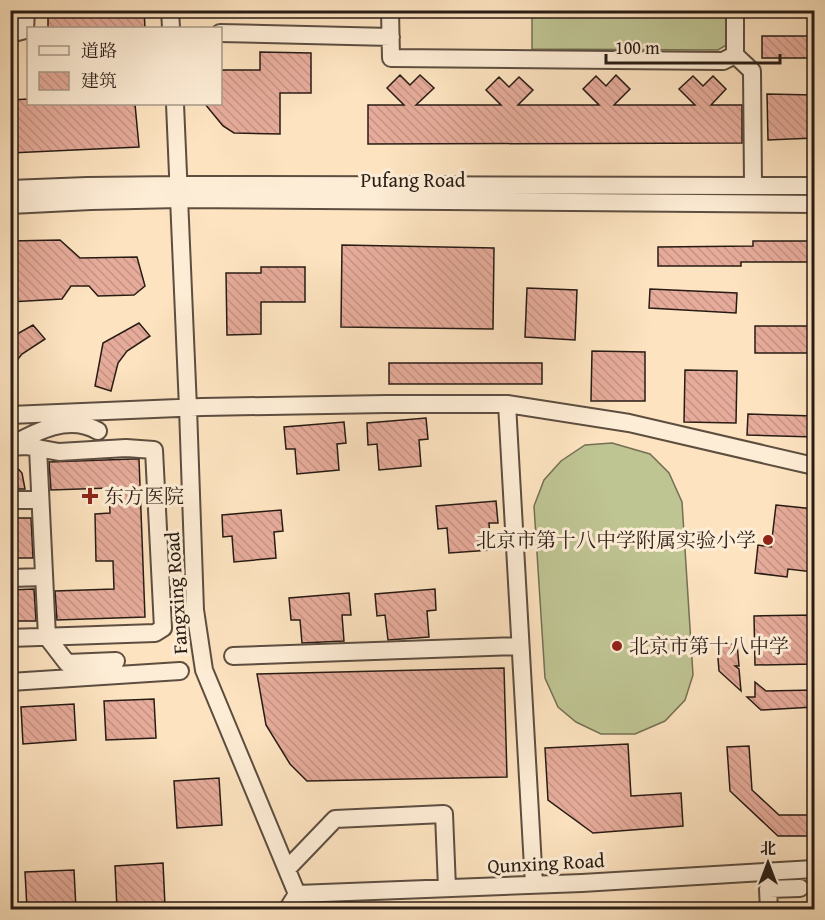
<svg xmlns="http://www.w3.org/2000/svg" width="825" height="920" font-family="'Gentium Book Plus','Noto Serif SC',serif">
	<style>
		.pitch { fill: #bfc493; stroke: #747054; stroke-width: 1.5 }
		.building { fill: url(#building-back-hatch); stroke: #281c15; stroke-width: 1.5 }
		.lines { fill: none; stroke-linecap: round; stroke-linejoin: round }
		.minor-casing { stroke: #5d4e40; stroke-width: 20 }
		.minor { stroke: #feedd6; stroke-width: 16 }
		.poi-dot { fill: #8f2418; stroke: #feedd6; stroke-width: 2 }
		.labels { text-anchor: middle; stroke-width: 6; stroke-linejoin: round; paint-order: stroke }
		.street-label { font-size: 20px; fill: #281c15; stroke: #feedd6 }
		.poi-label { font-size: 20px; fill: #281c15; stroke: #feedd6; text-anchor: start }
	</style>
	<defs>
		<pattern id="building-back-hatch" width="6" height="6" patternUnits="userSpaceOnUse" patternTransform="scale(1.5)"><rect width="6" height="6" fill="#e6ab9a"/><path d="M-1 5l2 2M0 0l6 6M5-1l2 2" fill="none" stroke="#c59384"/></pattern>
	</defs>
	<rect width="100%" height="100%" fill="#fde3c0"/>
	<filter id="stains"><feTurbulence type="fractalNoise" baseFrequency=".00333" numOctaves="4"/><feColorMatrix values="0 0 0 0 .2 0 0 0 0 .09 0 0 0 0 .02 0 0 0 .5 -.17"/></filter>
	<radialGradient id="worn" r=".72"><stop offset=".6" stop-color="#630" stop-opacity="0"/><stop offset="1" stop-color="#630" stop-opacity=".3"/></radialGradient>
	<path class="pitch" d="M532,11H728V44L718,50L532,49Z
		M612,443L650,454L669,473L682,502L693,675L685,700L665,721L635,734H601L576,722L558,707L545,678L534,506L544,480L561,461L585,445Z"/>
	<path class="building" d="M48,10H144L145,28H48Z
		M762,36H814V58H762Z
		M260,52L311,53V93H280V134L234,133L223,126L205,104H220V70H260Z
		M400,75L410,85L420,75L434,88L416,105H501L486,90L499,77L509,87L519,77L533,90L518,105H599L583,89L596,76L606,86L616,75L630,89L614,105H695L679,89L693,76L703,86L713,76L726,89L711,105H742V143L368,144V105H404L387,88Z
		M767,94L814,95V138L768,140Z
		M28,99V104H135L139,147L10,153V100Z
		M60,240L80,258L137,257L145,286L134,295L98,296L89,286H71L62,299L10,302V241Z
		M753,241H814V262H741V266H658V247L753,246Z
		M342,245L494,248L493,329L341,327Z
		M261,267H305V302H261V334L227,335L226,273H261Z
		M527,288L577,290L575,340L525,337Z
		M650,289L737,293L736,313L649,308Z
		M139,323L150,336L127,351L118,363L111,391L95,386L103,343Z
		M33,325L45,339L22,354L10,369V338Z
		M755,326H814V353H755Z
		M592,351L645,352V401H591Z
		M389,363H542V384H389Z
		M685,370L737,371L736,423L684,422Z
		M748,414L814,416V437L747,435Z
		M426,418L428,439L419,440L421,466L379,470L377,444L368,445L367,423Z
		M344,422L346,443L337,444L339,470L297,474L295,449H286L284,427Z
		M133,459H139L145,617L57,620L55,591L114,589L113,561H96L95,514L110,513L109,488L51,490L49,462Z
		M10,460L22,473L25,489H10Z
		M496,501L498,523H489L491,550L449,553L447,528L438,529L436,506Z
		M776,505L814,509V555L813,572L788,569L787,577L755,573L758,545L771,547Z
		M281,510L283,531L274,532L276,558L234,562L232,536L223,537L222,515Z
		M10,518H31L33,558H10Z
		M34,589L36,621H10V590Z
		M435,589L436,610L427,611L429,637L388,640L385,615L377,616L375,594Z
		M349,593L351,615H342L344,641L302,643L300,620H291L289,598Z
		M814,615V664L755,665L754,616Z
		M737,644L739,666H735L739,669L741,691L719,671L717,645Z
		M504,668L507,777L307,781L290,764L266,725L257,674Z
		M755,682L766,691L814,690V707L761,710L747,697H755Z
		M154,699L156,738L106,740L104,701Z
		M74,704L76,740L23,744L21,707Z
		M628,744L631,796L681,793L683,826L593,833L548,800L545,748Z
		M749,746L752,790L779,815H814V836H778L730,791L727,747Z
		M219,778L222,825L177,828L174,781Z
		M163,863L165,906L117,909L115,866Z
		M74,870L76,909H27L25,872Z"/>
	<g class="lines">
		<g class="minor-casing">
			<path id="minor" d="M170,10L171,28
				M390,10L391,58L723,61L735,55
				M735,10V55L752,71L753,185
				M220,33L391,37
				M10,34L25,30L26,10
				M175,104L188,408L195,610L204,670L297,894
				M10,189L87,186L179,185L814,186
				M10,205L91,201L179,199L814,204
				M507,404L534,885
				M10,415L202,407L386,404H507L629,423L814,466
				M10,446C37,431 69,414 98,431
				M10,447L26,446L59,452L126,448L154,450L163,628L155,633L10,638
				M38,448L47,637L67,663L116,661
				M10,500H40
				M10,578L44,577
				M233,656L520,646
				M10,682L180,671
				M287,869L335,819L444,814L447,888
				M297,894L582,883L814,869
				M287,910L297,894
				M769,910L768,889L800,888"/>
		</g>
		<use href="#minor" class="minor"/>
	</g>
	<g class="poi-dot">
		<path d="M87 487h6v6h6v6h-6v6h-6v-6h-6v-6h6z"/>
		<circle cx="768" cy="540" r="6"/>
		<circle cx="617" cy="646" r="6"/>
	</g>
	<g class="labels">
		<g class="street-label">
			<text x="413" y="187">Pufang Road</text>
			<text transform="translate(176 593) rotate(-94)" y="7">Fangxing Road</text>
			<text transform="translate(546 863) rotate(-3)" y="7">Qunxing Road</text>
		</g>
		<g class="poi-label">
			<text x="104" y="503">东方医院</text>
			<text x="756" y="547" text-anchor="end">北京市第十八中学附属实验小学</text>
			<text x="629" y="653">北京市第十八中学</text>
		</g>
	</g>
	<rect width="825" height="920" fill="none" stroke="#fde3c0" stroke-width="36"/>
	<rect x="12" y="12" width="801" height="896" fill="none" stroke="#281c15" stroke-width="3"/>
	<rect x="18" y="18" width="789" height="884" fill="none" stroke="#281c15" stroke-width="1.5"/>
	<rect x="27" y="27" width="195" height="78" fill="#feedd6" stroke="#a89989" stroke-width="1.5"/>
	<rect x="39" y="46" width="30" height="9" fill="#feedd6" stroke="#a89989" stroke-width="1.5"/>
	<text x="81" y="57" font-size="18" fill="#281c15">道路</text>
	<rect x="39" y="72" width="30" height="18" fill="url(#building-back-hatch)" stroke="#a89989" stroke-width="1.5"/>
	<text x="81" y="87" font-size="18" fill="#281c15">建筑</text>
	<g transform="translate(768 863)" stroke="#feedd6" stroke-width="4.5" paint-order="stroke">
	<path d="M0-4.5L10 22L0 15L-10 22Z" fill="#281c15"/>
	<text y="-9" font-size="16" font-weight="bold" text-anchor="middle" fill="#281c15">北</text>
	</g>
	<path d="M606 54v9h174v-9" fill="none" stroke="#281c15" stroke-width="3"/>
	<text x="615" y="54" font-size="18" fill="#281c15" stroke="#feedd6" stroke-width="4.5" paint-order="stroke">100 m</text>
	<rect width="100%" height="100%" filter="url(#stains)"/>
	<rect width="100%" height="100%" fill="url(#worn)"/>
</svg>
